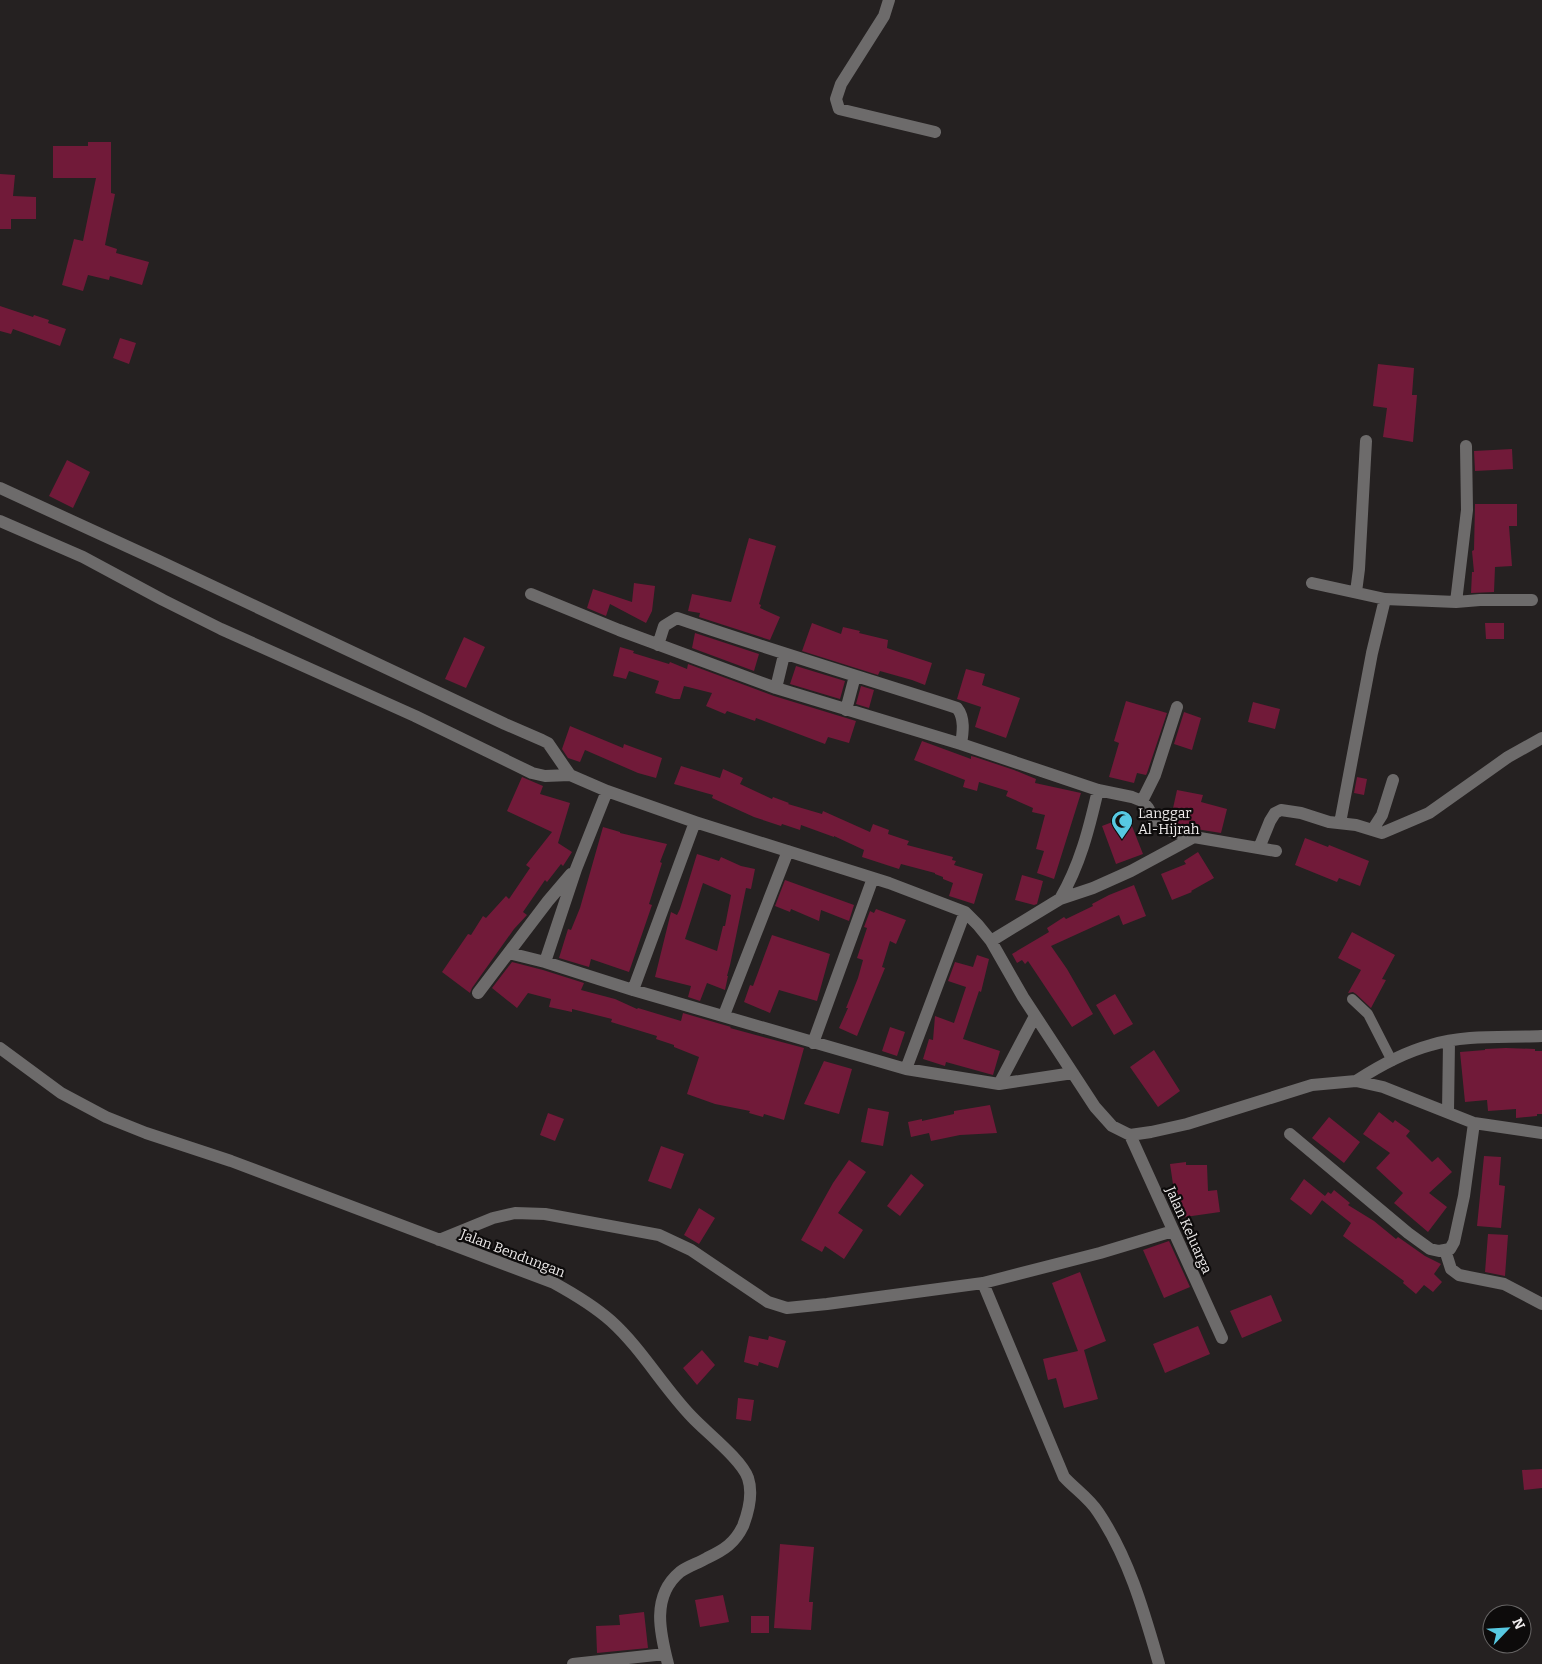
<svg xmlns="http://www.w3.org/2000/svg" width="1542" height="1664" font-family="Bitter,serif">
	<style>
		.building { fill: #711a39; fill-rule: evenodd }
		.lines { fill: none; stroke-linecap: round; stroke-linejoin: round }
		.lane { stroke: #6d6b6b; stroke-width: 10 }
		.street { stroke: #6d6b6b; stroke-width: 12 }
		.labels { text-anchor: middle; stroke-width: 4.5; stroke-linejoin: round; paint-order: stroke }
		.poi-label { font-size: 14px; fill: #efecec; stroke: #0d0b0b; text-anchor: start }
		.street-label { font-size: 14px; fill: #efecec; stroke: #0d0b0b }
	</style>
	<rect width="100%" height="100%" fill="#252121"/>
	<path class="building" d="M88,142H111V193L115,194L105,245L117,249L116,253L149,262L142,285L110,276L109,280L88,275L83,291L62,285L74,239L83,241L96,178H53V146H88Z
		M0,174L15,175L13,196L36,197V219H11V229H0Z
		M0,306L33,317L34,315L49,320L48,323L66,329L60,346L13,329L11,334L0,331Z
		M120,338L136,343L129,364L113,358Z
		M1378,364L1414,368L1412,395H1417L1413,442L1383,437L1387,408L1373,406Z
		M1512,449L1513,469L1475,471L1474,451Z
		M67,460L90,472L73,508L49,496Z
		M1475,504H1517V526H1509L1512,566L1495,567L1494,592L1471,593L1472,572H1474L1472,551L1474,550Z
		M749,538L776,546L759,604L761,605L760,608L780,617L770,640L699,617L700,613L688,611L692,594L731,602Z
		M634,583L655,586L652,611L646,623L610,604L606,616L587,608L593,589L632,602Z
		M812,623L841,634L843,627L860,631L859,633L888,640L887,648L932,663L925,685L912,680L880,671L878,675L802,651Z
		M1485,623H1504V639H1486Z
		M695,633L759,654L754,671L692,648Z
		M464,637L485,647L466,688L445,679Z
		M620,647L634,651L633,653L669,664L670,662L687,669L688,664L774,696L856,721L849,743L828,737L825,744L756,718L755,721L727,711L725,714L706,706L712,693L684,686L680,699H674L655,693L659,681L629,671L626,679L613,676Z
		M796,666L845,681L840,699L790,684Z
		M966,669L985,674L982,685L1020,698L1006,738L975,727L981,707L957,699Z
		M861,686L874,690L869,708L856,704Z
		M1126,701L1167,713L1147,773L1146,775L1137,773L1134,783L1109,777L1119,743L1114,741Z
		M1253,702L1280,709L1275,729L1248,722Z
		M1184,712L1201,718L1192,750L1174,744Z
		M570,726L623,748L624,744L662,758L656,778L638,773L585,750L580,762L568,758L562,749Z
		M922,741L971,759V756L975,757L1014,770L1036,779L1035,783L1081,793L1054,879L1037,873L1044,851L1036,849L1045,815L1032,812L1033,808L1006,796L1008,791L979,782L977,791L963,787L965,780L914,760Z
		M681,766L720,778L723,769L743,778L740,784L772,799L773,797L789,803L788,804L822,814L823,811L870,832L873,824L889,830L888,834L909,841L907,845L953,857L952,860L956,861L954,865L983,874L974,904L949,896L953,883L943,879V877L935,874V873L901,864L899,869L862,857L864,850L834,836V837L801,825L800,830L782,824L781,826L754,817L712,798L713,795L674,784Z
		M522,777L543,786L540,794L570,803L558,843L572,852L563,866L561,864L547,882L545,880L523,912L527,915L514,929L472,988L470,993L442,972L468,934L471,935L483,916L486,918L506,896L509,899L530,868L526,865L552,832L507,811Z
		M1357,777L1367,779L1364,795L1354,793Z
		M1177,790L1203,795L1201,802L1227,809L1221,833L1196,829L1170,822Z
		M1128,816L1143,854L1116,864L1102,826Z
		M603,827L620,832V833L667,844L660,862L662,863L649,904L652,905L629,972L591,959L589,967L559,958L568,929L571,930L580,908Z
		M1305,838L1328,847L1329,845L1369,861L1360,886L1339,878L1337,882L1295,865Z
		M1198,852L1214,878L1191,891L1192,892L1172,900L1161,874L1186,864L1184,861Z
		M697,854L719,861L721,857L741,866L755,869L751,889L746,888L730,965L727,976H728L725,990L707,983L700,1001L688,997L691,986L655,977L671,912L677,915L680,909ZM703,883L731,895L725,926H723L717,951L685,939Z
		M1022,875L1043,881L1037,904L1034,905L1015,900Z
		M785,880L854,905L849,921L821,910L819,921L791,909L790,912L775,906Z
		M1134,885L1146,916L1123,925L1119,915L1051,946L1067,969L1093,1014L1072,1027L1028,961L1025,964L1022,960L1017,963L1012,954L1049,932L1047,928L1064,917L1066,919L1093,906L1092,904L1109,895Z
		M876,909L906,920L896,944L890,941L882,967L885,968L857,1036L839,1028L848,1008H846L858,978L863,960L857,958L867,928L864,927L870,911L874,913Z
		M1352,932L1395,955L1382,979L1386,980L1371,1008L1356,994L1353,992L1348,993L1361,970L1338,958Z
		M772,935L830,954L817,1001L779,990L770,1013L744,1002L750,985L753,986Z
		M977,955L989,959L981,992L979,991L963,1039L1000,1051L993,1075L946,1062L945,1066L923,1059L929,1039L933,1040L935,1016L954,1023L966,987L948,981L955,962L973,967Z
		M512,962L543,970L584,983L581,990L615,999L637,1009L638,1008L681,1021L683,1013L731,1027L730,1028L804,1048L784,1120L764,1114L763,1117L749,1113L750,1111L715,1104L687,1094L699,1057L674,1047V1045L656,1039L657,1036L611,1022L612,1019L572,1009V1012L549,1007L551,999L528,993L517,1008L492,988Z
		M1115,994L1133,1024L1114,1035L1096,1005Z
		M890,1027L905,1032L897,1056L882,1051Z
		M1506,1048L1535,1049V1051H1542V1114H1537V1116L1516,1118V1109L1488,1111L1487,1100L1465,1102L1460,1052L1485,1050V1049Z
		M1154,1050L1180,1091L1158,1107L1130,1067Z
		M824,1061L852,1069L839,1114L804,1104Z
		M990,1105L997,1133L960,1135L931,1141L929,1133L911,1137L908,1122L922,1119V1121L954,1114V1111Z
		M868,1108L889,1112L883,1146L861,1142Z
		M1379,1112L1393,1123L1395,1120L1410,1131L1406,1136L1432,1162L1438,1157L1452,1172L1429,1193L1447,1207L1428,1232L1394,1203L1403,1193L1376,1168L1390,1153L1363,1134Z
		M548,1113L564,1119L555,1141L540,1135Z
		M1329,1117L1360,1142L1344,1163L1312,1138Z
		M661,1146L684,1154L671,1189L648,1181Z
		M1484,1156L1501,1157L1499,1185L1505,1186L1501,1228L1477,1226Z
		M849,1160L866,1172L838,1213L863,1230L844,1259L825,1246L822,1252L801,1240L833,1183Z
		M1186,1162V1165H1207L1208,1191L1217,1190L1220,1212L1178,1218L1170,1164Z
		M911,1174L924,1185L900,1216L887,1206Z
		M1304,1179L1325,1196L1311,1215L1290,1199Z
		M1334,1190L1350,1203L1348,1205L1374,1221L1396,1239L1398,1237L1425,1256L1441,1264L1434,1274L1442,1282L1433,1292L1424,1285L1416,1294L1403,1283L1404,1281L1343,1236L1351,1223L1322,1200L1328,1192L1331,1194Z
		M699,1208L715,1218L699,1244L684,1235Z
		M1488,1234L1508,1235L1505,1276L1485,1272Z
		M1169,1241L1190,1287L1164,1298L1143,1250Z
		M1080,1272L1106,1341L1084,1350L1098,1399L1064,1408L1056,1378L1048,1380L1043,1359L1078,1351L1052,1283Z
		M1271,1295L1282,1321L1242,1338L1230,1311Z
		M1198,1326L1210,1354L1165,1373L1153,1344Z
		M749,1336L768,1340L769,1336L786,1341L778,1368L759,1362L758,1366L744,1362Z
		M702,1350L715,1365L697,1385L683,1368Z
		M738,1398L754,1400L751,1421L736,1419Z
		M1542,1469V1488L1524,1490L1522,1470Z
		M780,1544L814,1547L809,1602H813L811,1630L774,1628Z
		M723,1595L729,1622L700,1627L695,1600Z
		M644,1612L648,1648L597,1653L596,1626L620,1625L619,1615Z
		M751,1616H769V1633H751Z"/>
	<g class="lines">
		<path class="lane" d="M1352,999L1368,1014L1392,1061"/>
		<path class="street" d="M889,0L884,16L841,84L836,99L839,109L935,132
			M0,488L159,561L505,724L542,740L548,743L570,775
			M0,521L83,557L163,600L221,629L415,716L532,773L545,776L570,775L607,791L695,822L889,883L965,912L978,925L991,941L1023,997L1095,1107L1112,1126L1130,1135L1151,1132L1187,1124L1312,1085L1356,1081L1383,1087L1474,1123L1542,1133
			M1312,583L1385,599L1456,602L1480,600H1532
			M1356,592L1359,569L1366,441
			M531,594L619,630L776,688L961,744L1098,790L1132,797L1142,801L1148,808L1157,824L1168,830L1194,837
			M1456,602L1467,510L1466,446
			M658,645L664,626L677,618C770,650 864,678 957,708C965,718 963,732 961,744
			M776,688L784,655
			M846,710L855,676
			M1142,801L1155,775L1177,707
			M1340,823L1372,653L1385,599
			M1373,829L1382,815L1393,780
			M1259,848L1270,821L1275,813L1281,810L1301,813L1329,822L1356,825L1382,833L1429,813L1508,757L1542,738
			M1060,899C1080,865 1089,829 1098,790
			M991,941L1060,899L1093,888L1131,871L1194,837L1276,851
			M509,953L545,962L633,990L906,1069L999,1084L1073,1073
			M545,962L576,869L607,791
			M633,990L695,822
			M478,993L548,901L571,874
			M724,1015L788,851
			M813,1043L873,878
			M0,1048L61,1093L106,1117L146,1133L231,1161L554,1283C574,1294 594,1306 611,1321C642,1349 663,1387 692,1417C706,1432 742,1460 748,1478C753,1493 748,1513 743,1526C735,1543 724,1550 707,1558C699,1563 688,1566 680,1572C651,1596 660,1633 668,1664
			M906,1069L965,912
			M1356,1081C1379,1066 1405,1052 1431,1045C1466,1034 1506,1038 1542,1036
			M999,1084L1035,1016
			M1448,1112L1449,1042
			M1290,1134L1408,1233L1430,1249L1439,1251L1450,1249L1454,1242L1464,1196L1474,1123
			M1130,1135L1222,1338
			M439,1240L493,1218L515,1213L545,1214L659,1235L691,1250L768,1302L787,1308L827,1304L983,1283L1100,1253L1173,1231
			M1445,1250L1451,1269L1459,1275L1504,1284L1542,1304
			M983,1283L1064,1477C1075,1489 1089,1498 1098,1512C1129,1558 1144,1612 1159,1664
			M573,1664L665,1654"/>
	</g>
	<defs>
		<g id="mosque-pin" transform="scale(1.125)"><path d="M0 17L-7.5 6A9.5 9.5 0 1 1 7.5 6Z" fill="#57c9e2" stroke="#0d0b0b"/><path d="M3.5-4.9A6 6 0 1 0 3.5 4.9A5 5 0 1 1 3.5-4.9Z" fill="#111"/></g>
	</defs>
	<g fill-rule="evenodd">
		<use href="#mosque-pin" x="1122" y="821"/>
	</g>
	<g class="labels">
		<g class="poi-label">
			<text x="1138" y="818">Langgar<tspan x="1138" dy="16">Al-Hijrah</tspan></text>
		</g>
		<g class="street-label">
			<text transform="translate(1189 1230) rotate(66)" y="5">Jalan Keluarga</text>
			<text transform="translate(513 1253) rotate(21)" y="5">Jalan Bendungan</text>
		</g>
	</g>
	<g transform="translate(1507 1629) rotate(65)"><circle r="24" fill="#0d0b0b" stroke="#676565"/>
	<path d="M0-4L9 19L0 12L-9 19Z" fill="#57c9e2"/>
	<text y="-8" font-size="14" font-weight="bold" text-anchor="middle" fill="#efecec">N</text>
	</g>
</svg>
